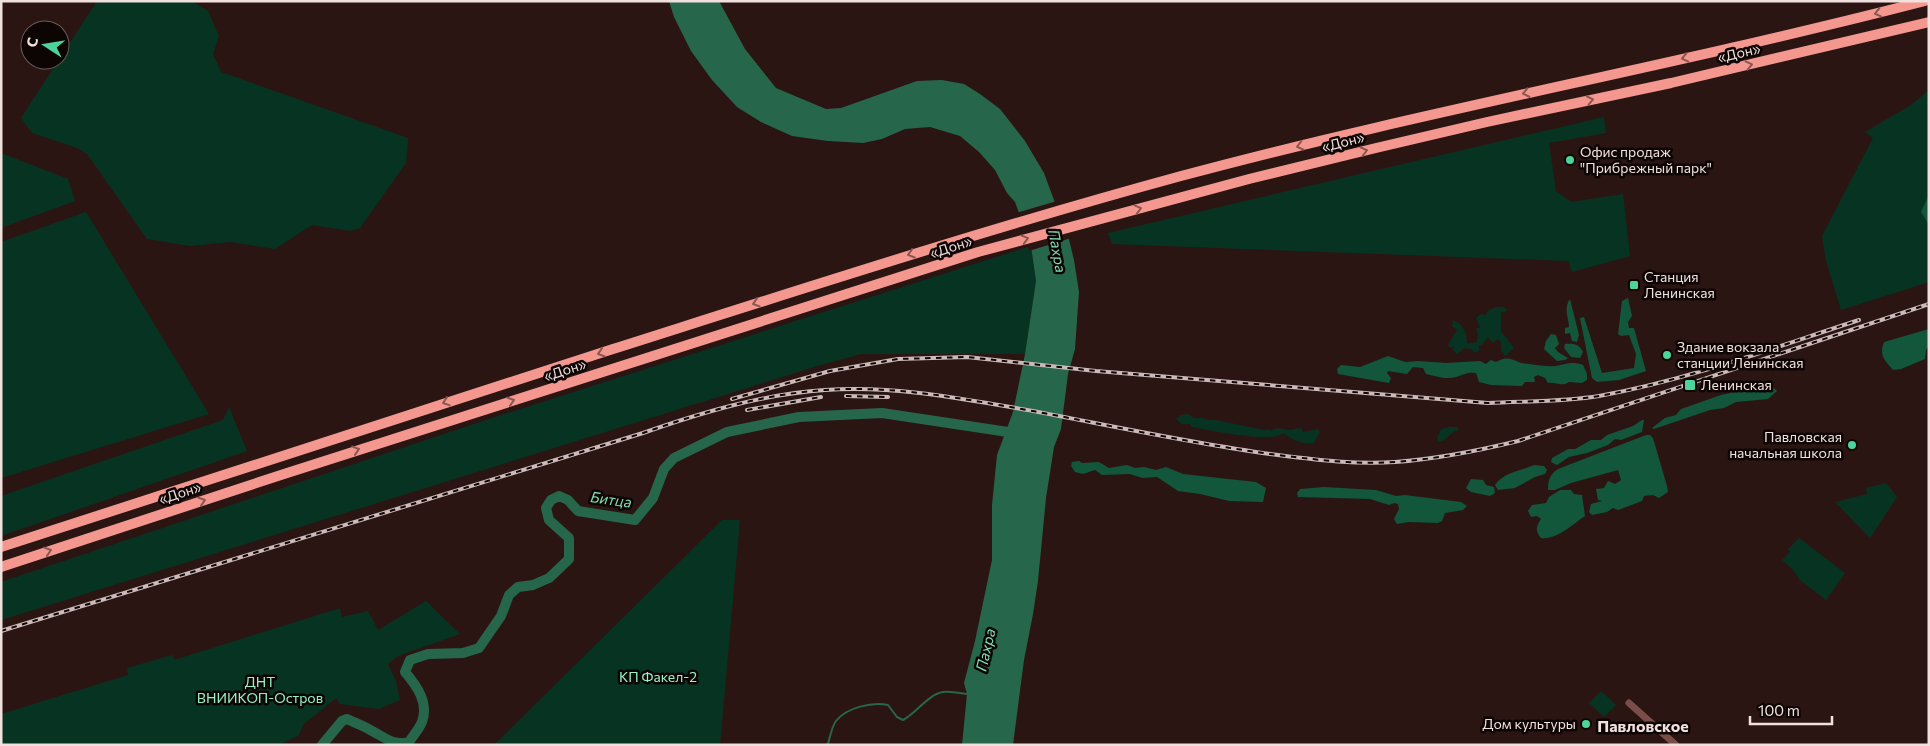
<svg xmlns="http://www.w3.org/2000/svg" width="1930" height="746" font-family="Commissioner,sans-serif">
	<style>
		.green { fill: #073422 }
		.forest { fill: #12563b }
		.water { fill: #26664a }
		.pier { fill: #2b1513 }
		.lines { fill: none; stroke-linecap: round; stroke-linejoin: round }
		.stream { stroke: #26664a; stroke-width: 2 }
		.river { stroke: #26664a; stroke-width: 10 }
		.tertiary { stroke: #7b4d48; stroke-width: 7 }
		.motorway { stroke: #f4988f; stroke-width: 10 }
		.rail-casing { stroke: #ccbab8; stroke-width: 4 }
		.rail { stroke: #0d0504; stroke-width: 2; stroke-dasharray: 5.5; stroke-linecap: butt }
		.oneway { stroke: #8c5650 }
		.poi-dot { fill: #4cd49b; stroke: #0d0504; stroke-width: 2 }
		.labels { text-anchor: middle; stroke-width: 5; stroke-linejoin: round; paint-order: stroke }
		.street-label { font-size: 14px; fill: #f1e1de; stroke: #0d0504 }
		.poi-label { font-size: 14px; fill: #f1e1de; stroke: #0d0504; text-anchor: start }
		.park-label { font-size: 14px; fill: #94f2c4; stroke: #0d0504 }
		.water-label { font-size: 15px; font-style: italic; fill: #80ddb1; stroke: #0d0504 }
		.quarter-label { font-size: 16px; font-weight: bold; fill: #f1e1de; stroke: #0d0504 }
	</style>
	<rect width="100%" height="100%" fill="#2b1513"/>
	<path class="green" d="M97,1H192L208,11L219,36L213,54L221,72L408,138L406,163L360,228L351,231L312,225L275,249L231,242L190,246L147,239L87,154L77,148L32,133L21,118Z
		M1929,90V197L1921,212L1929,225V282L1841,310L1826,261L1822,236L1873,138L1865,132L1911,105Z
		M1604,117L1606,133L1549,143L1556,191L1571,202L1623,194L1630,256L1572,272L1568,261L1112,244L1108,233Z
		M1,153L68,179L75,201L1,228Z
		M86,212L209,414L1,478V242Z
		M1031,246L1036,281L1025,354H861L824,364L1,620V582L492,418Z
		M1496,307H1504L1507,311L1501,312V331L1514,348L1505,356L1501,350V342L1498,339L1493,343L1488,337L1483,344L1478,346L1480,350L1475,353L1470,348L1468,349L1464,348L1457,354L1453,350L1454,347L1450,348L1448,345L1457,330L1452,326L1453,320C1464,324 1467,333 1467,344L1477,342L1478,334L1476,329L1480,327L1476,318L1481,314L1485,315L1489,310Z
		M229,407L247,451L1,536V496L223,420Z
		M1188,414L1194,418H1203L1207,420H1216L1264,430L1268,429L1271,431C1279,425 1283,431 1292,430C1295,429 1298,428 1301,428L1303,432L1318,429L1320,432L1314,443C1300,444 1294,440 1283,433C1273,444 1209,430 1192,427L1190,424H1182L1176,419L1181,415Z
		M1449,427H1458V430C1450,432 1448,440 1439,442L1437,438L1441,429Z
		M1886,483L1897,497L1870,538L1835,502L1867,494L1866,488Z
		M722,520H740L720,745H494Z
		M1799,538L1845,573L1826,600L1800,580L1793,570L1782,560L1790,552L1788,549Z
		M426,601L460,634L398,656L388,664L396,681L400,700L379,709L340,704L336,698L304,724L298,736L278,745H1V714L128,675L127,668L172,655L174,660L340,608L342,617L368,611L378,630Z
		M1601,691L1616,705L1604,717L1589,703Z"/>
	<path class="forest" d="M1928,197H1929V225L1921,212Z
		M1628,298L1632,316L1628,322L1629,328H1634L1646,371L1619,380L1597,382L1592,378L1580,318L1584,317L1602,373L1634,368L1636,354L1629,335L1621,336L1618,334L1622,301Z
		M1570,299L1579,335L1577,342L1572,341L1570,333L1565,334V328L1569,327C1569,318 1563,309 1570,299Z
		M1929,329V346L1926,350L1925,359L1901,369L1893,370C1884,360 1879,355 1884,342Z
		M1551,334L1556,335L1559,344L1555,348L1558,352L1568,358L1565,360L1557,361L1544,349L1546,341Z
		M1565,344C1574,343 1579,344 1583,352L1580,358L1571,357L1564,348Z
		M1388,356L1405,362L1418,361L1446,363L1480,361L1486,364L1491,360L1496,362C1511,353 1515,364 1529,364C1537,365 1548,367 1556,366C1567,364 1572,361 1583,365L1587,374V380L1582,383L1569,382C1562,387 1556,382 1548,383L1545,378L1538,375L1534,377L1535,382H1525L1522,386L1491,385L1479,382L1476,373C1467,372 1464,375 1456,377C1447,380 1435,376 1426,374L1423,368L1413,367L1407,374L1388,371L1387,373L1391,378L1389,383L1338,374L1337,369L1341,365L1360,367Z
		M1750,384L1771,385L1777,391L1768,399L1736,402L1724,408L1710,410L1654,429L1652,428L1665,418L1676,415L1681,409L1721,395L1744,390Z
		M1642,420H1644L1642,432L1621,440L1615,439L1608,445L1587,453L1569,457L1557,465L1551,462L1552,458L1568,449H1575L1591,440H1601L1607,435L1633,426Z
		M1646,435H1650L1653,438L1667,486L1668,492L1659,498L1653,495L1644,496L1642,501L1618,510L1613,508L1607,512L1592,515L1589,512L1591,504L1602,501L1598,500L1596,489L1604,488L1608,481L1615,484L1621,480L1618,470L1571,483L1555,490H1548C1548,480 1550,474 1558,469Z
		M1079,461L1082,463L1099,462L1109,468L1127,465L1135,468L1144,467L1156,470L1166,467L1183,474L1256,482L1266,488L1263,502L1229,501L1200,494L1178,491L1157,477L1142,478L1130,474L1102,475L1095,470L1083,474L1075,472L1071,466L1072,462Z
		M1534,465L1544,466L1547,470L1545,474L1535,477L1515,488L1498,490L1495,485C1504,472 1521,471 1534,465Z
		M1471,479L1483,480L1486,485L1494,487L1495,493L1490,496L1471,492L1466,488Z
		M1324,487L1376,490L1396,496L1405,495L1461,502L1467,506L1463,510L1445,513L1442,521L1438,523L1409,522L1397,524L1394,519L1399,509L1398,504L1394,503L1389,505L1370,499L1298,497L1297,493L1300,489Z
		M1560,490H1571L1574,494L1582,495L1585,516C1573,524 1557,540 1541,538C1535,531 1536,526 1541,519L1537,516L1531,517L1528,511L1532,505L1546,503L1549,497Z"/>
	<path class="water" d="M669,1H719L745,49L776,88L826,109L841,108L917,81L942,80L964,84L980,94L1000,109L1025,141L1044,173L1057,208L1064,219L1074,260L1079,292L1075,349L1068,374L1061,429L1054,447L1046,498L1038,581L1033,614L1024,660L1013,745H962L967,694L964,683L975,641L992,560V505L997,455L1013,412L1025,354L1036,281L1031,246L1015,202L1007,193L995,170L979,152L960,136L930,127L905,129L882,139L863,143L828,141L792,136L761,122L737,107L712,80L691,51L674,17Z"/>
	<path class="pier" d="M1057,201L1066,218L1071,238L1029,251L1016,213Z"/>
	<g class="lines">
		<path class="stream" d="M826,745L828,744C830,737 832,726 836,721C847,707 872,702 888,705L897,717L903,720C916,713 929,694 943,692C950,691 960,693 967,694"/>
		<path class="river" d="M322,745L342,721L347,719C355,723 364,726 372,731C386,738 393,746 409,742C413,736 419,729 422,722C429,703 417,686 405,672L410,660L428,654L463,653L479,648L501,616L509,595L518,587L533,585L549,578L569,559V538L549,520L546,508L551,500L559,496L568,500L578,511L635,520L653,498L664,469L674,458L727,432L799,417L882,413L1008,432L1017,431"/>
		<path class="tertiary" d="M1629,703L1676,745"/>
		<path class="motorway" d="M1,547C205,479 409,414 613,349C802,289 990,228 1181,176C1427,110 1678,65 1925,1
			M1,567L284,474L978,252L1249,179L1376,148L1487,122L1671,83L1929,22"/>
		<g class="rail-casing">
			<path id="rail" d="M846,396L888,397
				M732,399L830,371L898,359L967,357L1096,371L1488,403C1524,401 1563,402 1599,396C1688,380 1773,348 1859,320
				M747,410L821,397
				M1,631L643,433C700,413 763,394 825,390C895,385 964,399 1033,411C1112,426 1191,443 1270,454C1311,459 1354,465 1395,462C1437,459 1477,451 1518,441L1929,304"/>
		</g>
		<use href="#rail" class="rail"/>
	</g>
	<defs><path id="oneway-chevron" d="M-2-3.5L2.5 0L-2 3.5" fill="none" stroke-width="1.6" stroke-linecap="round" stroke-linejoin="round" transform="scale(1.25)"/></defs>
	<g class="oneway">
		<use href="#oneway-chevron" transform="translate(1878 13) rotate(166)"/>
		<use href="#oneway-chevron" transform="translate(1685 58) rotate(167)"/>
		<use href="#oneway-chevron" transform="translate(1749 65) rotate(-13)"/>
		<use href="#oneway-chevron" transform="translate(1526 93) rotate(168)"/>
		<use href="#oneway-chevron" transform="translate(1590 100) rotate(-12)"/>
		<use href="#oneway-chevron" transform="translate(1300 146) rotate(166)"/>
		<use href="#oneway-chevron" transform="translate(1364 151) rotate(-14)"/>
		<use href="#oneway-chevron" transform="translate(1138 209) rotate(-15)"/>
		<use href="#oneway-chevron" transform="translate(1025 239) rotate(-16)"/>
		<use href="#oneway-chevron" transform="translate(911 254) rotate(163)"/>
		<use href="#oneway-chevron" transform="translate(756 303) rotate(162)"/>
		<use href="#oneway-chevron" transform="translate(601 353) rotate(162)"/>
		<use href="#oneway-chevron" transform="translate(511 401) rotate(-18)"/>
		<use href="#oneway-chevron" transform="translate(446 402) rotate(162)"/>
		<use href="#oneway-chevron" transform="translate(356 450) rotate(-18)"/>
		<use href="#oneway-chevron" transform="translate(202 501) rotate(-18)"/>
		<use href="#oneway-chevron" transform="translate(48 551) rotate(-18)"/>
	</g>
	<g class="poi-dot">
		<circle cx="1570" cy="160" r="5"/>
		<rect x="1629" y="280" width="10" height="10" rx="2.5"/>
		<circle cx="1667" cy="355" r="5"/>
		<rect x="1684" y="379" width="12" height="12" rx="2.5"/>
		<circle cx="1852" cy="445" r="5"/>
		<circle cx="1586" cy="724" r="5"/>
	</g>
	<g class="labels">
		<g class="street-label">
			<text transform="translate(1739 53) rotate(-13)" y="5">«Дон»</text>
			<text transform="translate(1343 142) rotate(-14)" y="5">«Дон»</text>
			<text transform="translate(951 247) rotate(-18)" y="5">«Дон»</text>
			<text transform="translate(565 370) rotate(-18)" y="5">«Дон»</text>
			<text transform="translate(180 493) rotate(-18)" y="5">«Дон»</text>
		</g>
		<g class="poi-label">
			<text x="1580" y="157">Офис продаж<tspan x="1580" dy="16">"Прибрежный парк"</tspan></text>
			<text x="1644" y="282">Станция<tspan x="1644" dy="16">Ленинская</tspan></text>
			<text x="1677" y="352">Здание вокзала<tspan x="1677" dy="16">станции Ленинская</tspan></text>
			<text x="1701" y="390">Ленинская</text>
			<text x="1842" y="442" text-anchor="end">Павловская<tspan x="1842" dy="16">начальная школа</tspan></text>
			<text x="1576" y="729" text-anchor="end">Дом культуры</text>
		</g>
		<g class="park-label">
			<text x="658" y="682">КП Факел-2</text>
			<text x="260" y="687">ДНТ<tspan x="260" dy="16">ВНИИКОП-Остров</tspan></text>
		</g>
		<g class="water-label">
			<text transform="translate(1057 251) rotate(80)" y="5">Пахра</text>
			<text transform="translate(611 500) rotate(8)" y="5">Битца</text>
			<text transform="translate(986 650) rotate(-77)" y="5">Пахра</text>
		</g>
		<g class="quarter-label">
			<text x="1643" y="732">Павловское</text>
		</g>
	</g>
	<rect width="1930" height="746" fill="none" stroke="#f1e1de" stroke-width="5"/>
	<g transform="translate(45 45) rotate(282)"><circle r="24" fill="#0d0504" stroke="#685d5b"/>
	<path d="M0-4L9 19L0 12L-9 19Z" fill="#4cd49b"/>
	<text y="-8" font-size="14" font-weight="bold" text-anchor="middle" fill="#f1e1de">С</text>
	</g>
	<path d="M1750 716v8h82v-8" fill="none" stroke="#f1e1de" stroke-width="2.5"/>
	<text x="1758" y="716" font-size="15" fill="#f1e1de" stroke="#0d0504" stroke-width="4" paint-order="stroke">100 m</text>
</svg>
